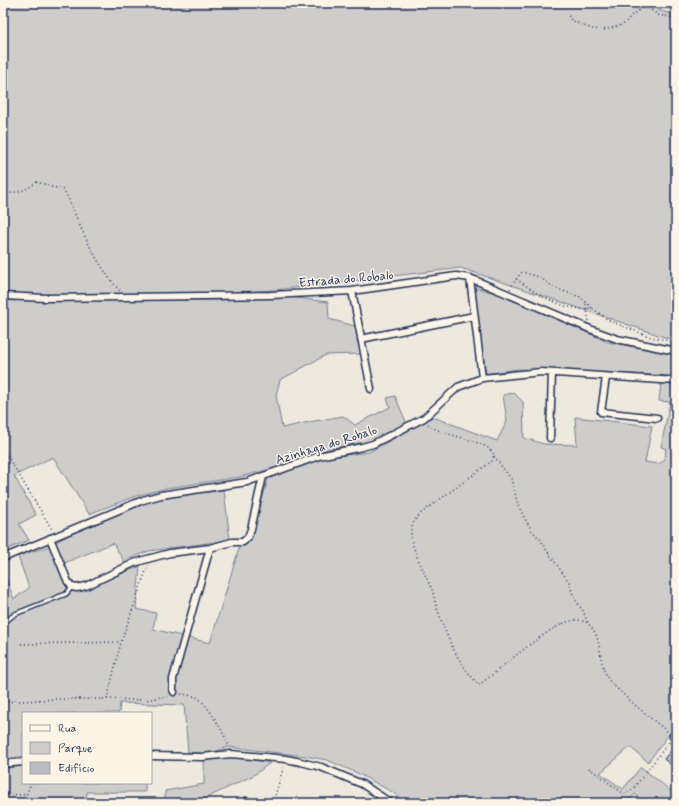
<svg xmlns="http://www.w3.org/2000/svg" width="679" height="806" font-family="Mynerve,sans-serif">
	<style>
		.built { fill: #dedbd4 }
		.green { fill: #cfcdca; stroke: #757e94 }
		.building { fill: #babbbe; stroke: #1b2f5e }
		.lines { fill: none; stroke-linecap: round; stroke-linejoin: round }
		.lane-casing { stroke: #1b2f5e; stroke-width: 6 }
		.street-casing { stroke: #1b2f5e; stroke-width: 9 }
		.path { stroke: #1b2f5e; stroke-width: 1.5; stroke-dasharray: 1 3; stroke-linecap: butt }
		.lane { stroke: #fcf5e5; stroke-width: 3 }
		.street { stroke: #fcf5e5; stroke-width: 6 }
		.labels { text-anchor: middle; stroke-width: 3; stroke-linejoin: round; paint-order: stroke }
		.street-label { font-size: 13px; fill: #1b2f5e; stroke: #fcf5e5 }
	</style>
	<rect width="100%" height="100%" fill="#eee9dd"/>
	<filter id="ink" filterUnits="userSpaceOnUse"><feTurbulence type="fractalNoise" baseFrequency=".025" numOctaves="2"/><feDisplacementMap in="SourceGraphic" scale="8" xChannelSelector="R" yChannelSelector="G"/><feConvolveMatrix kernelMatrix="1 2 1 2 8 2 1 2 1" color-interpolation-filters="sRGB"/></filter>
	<g filter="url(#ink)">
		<path class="built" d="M651,3H676V15L660,11Z"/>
		<path class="green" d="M3,3H651L660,11L676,15V341L461,268L275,290L115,300H220L289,297L328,302L329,319L355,326L361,354L326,355L280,380L276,395L282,428L309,422L343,416L355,425L390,407L387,398L395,396L407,424L372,441L317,451L282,466L240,477L167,488L136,496L89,514L53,457L14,476L36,515L19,524L29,540L3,551V300L15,301L3,299Z
			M473,287L503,295L608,342L676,355V376L518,369L486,374Z
			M661,383L676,384V729L674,728L648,762L630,747L600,773L623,789L641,767L676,795V803H673L669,800L666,803H646L635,794L626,803H405L394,793L357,773L327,760L305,756L229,747L207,754L188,752L184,705L120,703L119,713H23V757L3,759V571L14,599L29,588L18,556L47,547L78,530L147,502L176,496L224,490L230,540L149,551L124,561L113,543L57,566L65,583L75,589L93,586L140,566L136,609L156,613L153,629L210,643L240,545L248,541L258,515L268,478L323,458L369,452L433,417L497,441L507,421L503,395L514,393L523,402L524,438L544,444L577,445L575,417L652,426L645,462L659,464L665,459L666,449L661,447L670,402L659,401Z
			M238,757L270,763L254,775L200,801V803H165V791L204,784V759Z
			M23,765V783H145V792H87L86,803H3V767Z"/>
		<path class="building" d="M673,748L676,751V769L664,759Z"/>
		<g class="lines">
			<g class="lane-casing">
				<path id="lane" d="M6,621L15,614L66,594L72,587"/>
			</g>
			<g class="street-casing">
				<path id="street" d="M470,278L482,378
					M352,291L371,389
					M3,296L46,298L271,295L352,291L456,276L470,278L590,329L617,339L676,351
					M361,339L474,316
					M606,377L601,412L657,418
					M550,438L552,373
					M50,538L68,582L72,587L77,588L86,586L134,563L151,558L170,553L210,548L232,542H243L248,537L251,529L263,476
					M3,558L143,500L161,495L247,482L319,456L362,447L373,444L424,418L458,387L482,378L541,372L676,381
					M174,692L173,690V679L210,548
					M673,736L676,739
					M151,756L202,757L231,754L286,759L301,762L321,767L362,784L391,803
					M3,764L23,762
					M246,801L253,803"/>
			</g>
			<path class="path" d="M642,3L658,15L676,18
				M567,12L570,19L581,25L593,29L603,30L623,25L632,15L645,6
				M3,195L25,190L37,182C46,184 53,189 62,188C71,201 75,216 82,230C92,252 104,273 120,291
				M516,279L522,272L539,277L555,288L580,297L592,308
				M510,289L516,279L543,297L564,306L581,309L592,308L610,321L651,337L676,342
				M586,304L589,322
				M428,424C441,437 490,439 494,456L492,461L420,514C414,521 410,526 411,536C413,552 426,575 432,590C434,596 435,602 437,608C447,638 457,662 479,685C500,670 553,620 577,620C584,620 588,623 592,628C603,643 598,664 609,680C612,685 619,690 624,695C638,708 653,720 668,732
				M3,449L53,531
				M494,456L511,479L518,505L525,519L532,531L541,540L545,548L569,582L574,598L583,611L588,623
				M21,644L121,642
				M181,694C186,695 192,695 196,697C207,702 226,736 229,747
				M107,699L145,700L168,696
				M3,702L57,699H107L121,642L148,565
				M589,768L624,794L633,789L670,741
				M3,794L26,795L31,783
				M3,799L12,803
				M273,803L284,765"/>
			<use href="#lane" class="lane"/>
			<use href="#street" class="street"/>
		</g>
	</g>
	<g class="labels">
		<g class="street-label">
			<text transform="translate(346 278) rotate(-5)" y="5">Estrada do Robalo</text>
			<text transform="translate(326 444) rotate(-17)" y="5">Azinhaga do Robalo</text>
		</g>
	</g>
	<rect width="679" height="806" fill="none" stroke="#fcf5e5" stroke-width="16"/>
	<rect x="8" y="8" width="663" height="790" fill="none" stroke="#1b2f5e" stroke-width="1.5" filter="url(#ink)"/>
	<rect x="22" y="712" width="130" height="72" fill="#fcf5e5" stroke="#a2a6af"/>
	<rect x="30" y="725" width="20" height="6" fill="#fcf5e5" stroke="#a2a6af"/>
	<text x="58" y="732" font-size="12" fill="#1b2f5e">Rua</text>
	<rect x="30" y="742" width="20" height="12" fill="#cfcdca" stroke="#a2a6af"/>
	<text x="58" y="752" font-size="12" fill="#1b2f5e">Parque</text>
	<rect x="30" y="762" width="20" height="12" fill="#babbbe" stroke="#a2a6af"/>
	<text x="58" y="772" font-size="12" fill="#1b2f5e">Edifício</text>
</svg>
